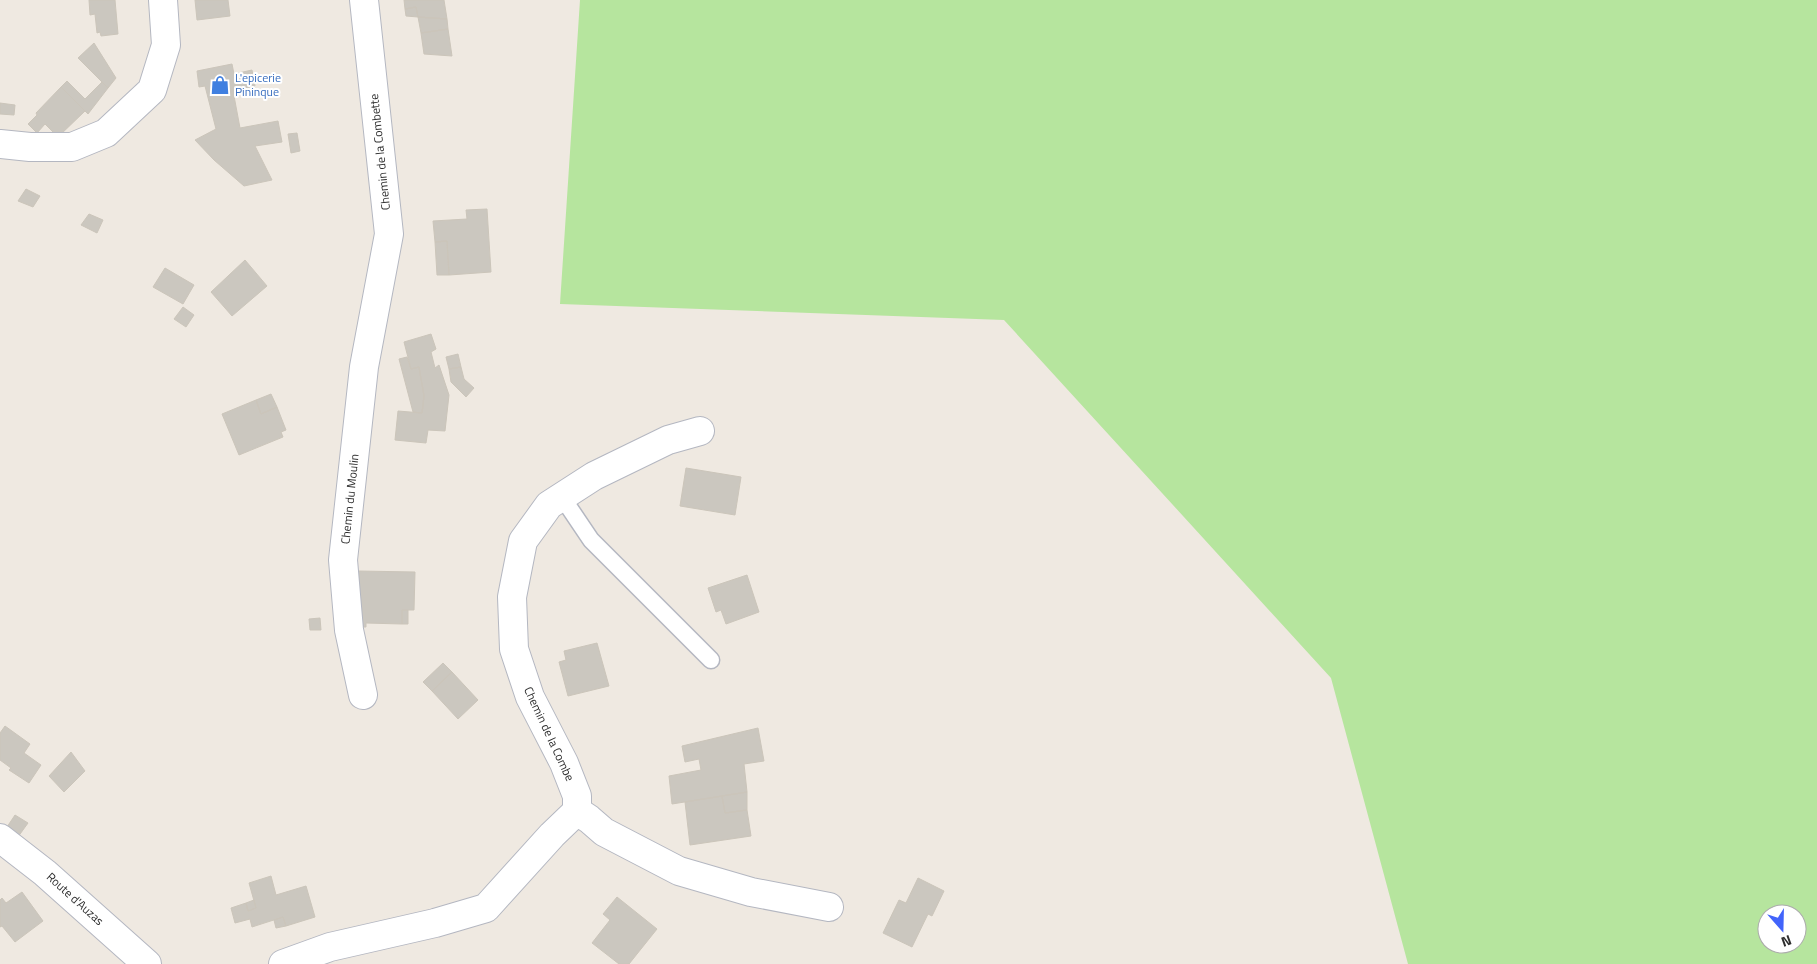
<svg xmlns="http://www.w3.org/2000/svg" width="1817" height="964" font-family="'Titillium Web',sans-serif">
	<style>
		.green { fill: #b6e59e; fill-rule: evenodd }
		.building { fill: #cbc7bf; stroke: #cbc5ba }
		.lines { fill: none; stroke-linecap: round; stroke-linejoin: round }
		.lane-casing { stroke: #b4b7c1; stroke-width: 19 }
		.street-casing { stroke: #b4b7c1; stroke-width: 30 }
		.secondary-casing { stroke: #b4b7c1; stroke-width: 30 }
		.lane { stroke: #fff; stroke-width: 16 }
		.street { stroke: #fff; stroke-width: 28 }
		.secondary { stroke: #fff; stroke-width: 28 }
		.labels { text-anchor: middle; stroke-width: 4; stroke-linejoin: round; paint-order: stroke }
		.shop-label { font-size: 12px; fill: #366cbe; stroke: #fff; text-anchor: start }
		.street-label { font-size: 12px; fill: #2e2e2e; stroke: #fff }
	</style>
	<rect width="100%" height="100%" fill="#efe9e1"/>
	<path class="green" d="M580,0H1817V964H1408L1331,678L1004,320L560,304ZM1767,914H1797V944H1767Z"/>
	<path class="building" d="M89,0H115L118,34L101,36L100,32L97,33L95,14L90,15Z
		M195,0H228L230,16L197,20Z
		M404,0H444L447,19L418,17L416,7L405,9Z
		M416,7L418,17L406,16L405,9Z
		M418,17L447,19L448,29L421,33Z
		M448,29L452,56L424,54L421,33Z
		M94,43L116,78L108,88L78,58Z
		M232,64L234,74L252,70L255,86L236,90L238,95L234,96L240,128L278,121L282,142L255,146L272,180L244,186L214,160L195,140L216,129L205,86L199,87L197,71Z
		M67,81L85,99L102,82L108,88L88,114L61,87Z
		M61,87L85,111L58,137L45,124L37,133L28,124L37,115L36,113Z
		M0,103L15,105L14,115L0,114Z
		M297,133L300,151L291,153L288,134Z
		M26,189L40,196L33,207L18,201Z
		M487,209L491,272L449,275L447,241L435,242L433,221L467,219L466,210Z
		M89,214L103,220L97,233L81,225Z
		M447,241L449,275H437L435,242Z
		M245,260L267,286L232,316L211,292Z
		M165,268L194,285L183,304L153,287Z
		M183,307L194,315L186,327L174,319Z
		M431,334L436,349L431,352L435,368L439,365L449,395L445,431L428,430L426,443L395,440L398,411L422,413L424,396L419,367L411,369L404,342Z
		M458,354L461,367L449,369L446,357Z
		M407,357L411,369L419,367L424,396L422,413L413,412L399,359Z
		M461,367L464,379L474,388L466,397L451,382L449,369Z
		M271,394L277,407L261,414L256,400Z
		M256,400L261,414L277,407L286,430L281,432L283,437L239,455L222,414Z
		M686,468L741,477L735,515L680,506Z
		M358,571L415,572L414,610H402V624L366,623V627H357Z
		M747,575L759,612L726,624L721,610L716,612L708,588Z
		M402,610H408V624H402Z
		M320,618L321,630H310L309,619Z
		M597,643L609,686L568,696L559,662L566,660L564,651Z
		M443,663L452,672L432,691L423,682Z
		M452,672L478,700L458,719L432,691Z
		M5,726L30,744L24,753L41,765L29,783L9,770L11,768L0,760V733Z
		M758,728L764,761L744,764L747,792L672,804L669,776L701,770L699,759L685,762L682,746Z
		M71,752L85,771L64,792L49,776Z
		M747,792V810L725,813L722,796Z
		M722,796L725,813L747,810L751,836L690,845L685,802Z
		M15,815L28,823L15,841L3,833Z
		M271,876L276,895L306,886L315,917L286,926L283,917L252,927L250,919L235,923L231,908L246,903L248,911L256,908L249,883Z
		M918,878L944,891L932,916L928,914L912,947L883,933L899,900L906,903Z
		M22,892L43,921L15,942L2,926L0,927V900L2,898L6,903Z
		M617,897L657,929L629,964H619L592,943L610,920L603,914Z
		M254,900L256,908L248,911L246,903Z
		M283,917L286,926L276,928L274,920Z"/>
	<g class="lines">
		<g class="lane-casing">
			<path id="lane" d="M562,497L591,540L711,660"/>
		</g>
		<g class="street-casing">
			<path id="street" d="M363,695L349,630L343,560L364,367L389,234L364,0
				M577,811L589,819L604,832L679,871L751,892L829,907
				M0,838L45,873L147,964
				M283,964L330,947L435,923L486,908L552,835L577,811V796L564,763L530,697L514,649L512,597L523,541L549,505L594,476L668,440L700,431"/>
		</g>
		<g class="secondary-casing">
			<path id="secondary" d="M0,144L30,147H72L106,133L152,90L166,45L163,0"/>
		</g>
		<use href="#lane" class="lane"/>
		<use href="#street" class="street"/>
		<use href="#secondary" class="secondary"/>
	</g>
	<defs>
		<g id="shop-bare" transform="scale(1.5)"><path d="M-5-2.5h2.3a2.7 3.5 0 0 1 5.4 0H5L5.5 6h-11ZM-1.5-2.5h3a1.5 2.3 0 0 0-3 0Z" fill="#3f7fe0" stroke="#fff" stroke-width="2.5" paint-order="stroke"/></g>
	</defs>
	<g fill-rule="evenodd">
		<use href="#shop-bare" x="220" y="85"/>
	</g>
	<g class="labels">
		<g class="shop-label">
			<text x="235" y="82">L'epicerie<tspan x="235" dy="14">Pininque</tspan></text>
		</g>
		<g class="street-label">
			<text transform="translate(380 152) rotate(-96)" y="4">Chemin de la Combette</text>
			<text transform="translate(350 499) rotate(-84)" y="4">Chemin du Moulin</text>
			<text transform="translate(549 734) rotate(65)" y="4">Chemin de la Combe</text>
			<text transform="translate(75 899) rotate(42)" y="4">Route d'Auzas</text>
		</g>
	</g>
	<g transform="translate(1782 929) rotate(160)"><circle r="24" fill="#ffffff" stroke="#ababab"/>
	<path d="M0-4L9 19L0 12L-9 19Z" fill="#4264fb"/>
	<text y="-8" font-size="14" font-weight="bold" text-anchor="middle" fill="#2e2e2e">N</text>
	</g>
</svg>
